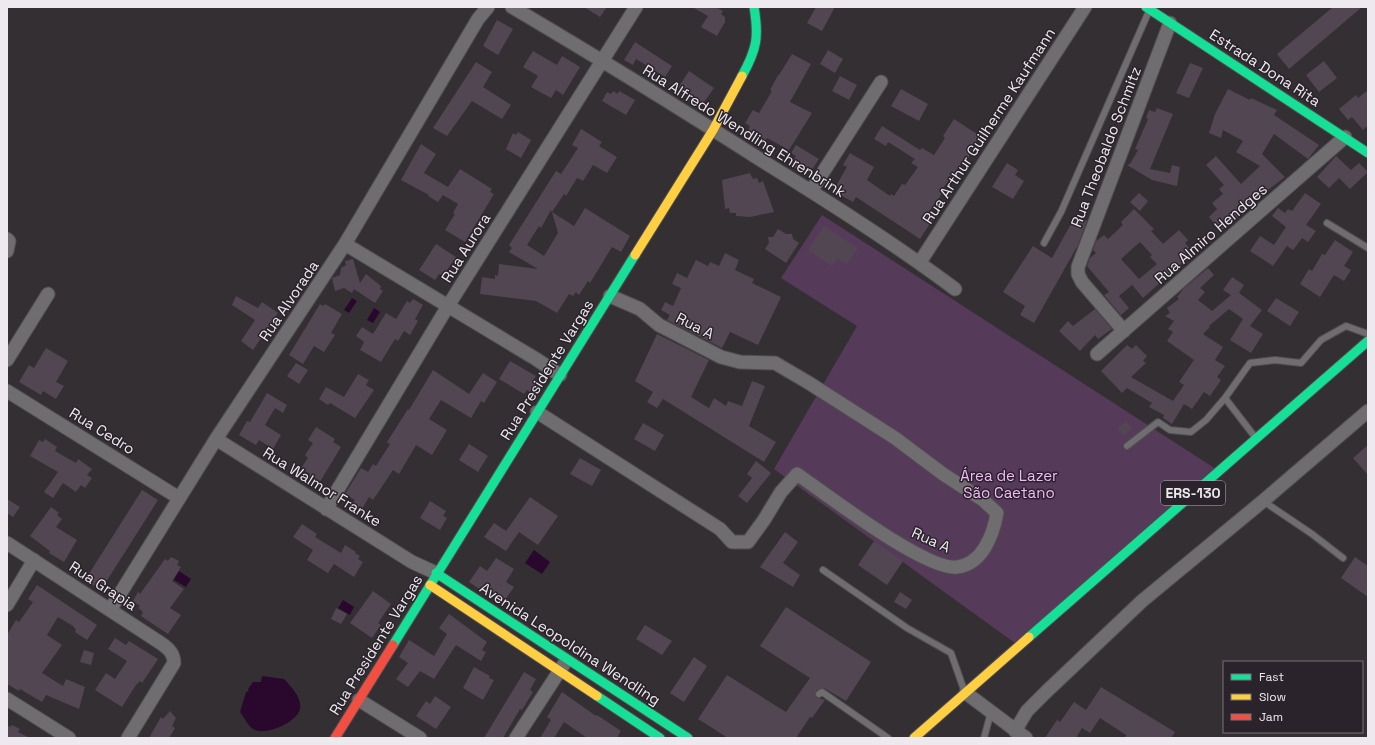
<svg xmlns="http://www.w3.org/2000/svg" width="1375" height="745" font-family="'Space Grotesk',sans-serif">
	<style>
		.green { fill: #563a59 }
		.water { fill: #2a082e }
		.building { fill: #524653; fill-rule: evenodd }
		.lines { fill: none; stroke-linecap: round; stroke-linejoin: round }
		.lane-casing { stroke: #514e51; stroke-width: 8 }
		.street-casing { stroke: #514e51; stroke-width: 15 }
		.fast-casing { stroke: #514e51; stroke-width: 11 }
		.slow-casing { stroke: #514e51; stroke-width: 11 }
		.jam-casing { stroke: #514e51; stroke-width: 11 }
		.lane { stroke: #6f6d6f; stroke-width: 6 }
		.street { stroke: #6f6d6f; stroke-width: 13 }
		.fast { stroke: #16e098; stroke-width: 9 }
		.slow { stroke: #ffcf43; stroke-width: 9 }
		.jam { stroke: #f24e42; stroke-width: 9 }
		.labels { text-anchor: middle; stroke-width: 3; stroke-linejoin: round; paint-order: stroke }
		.shield { fill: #2a232b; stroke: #b3aeb4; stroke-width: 1 }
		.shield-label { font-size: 14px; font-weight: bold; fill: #eee9ee }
		.street-label { font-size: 15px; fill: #eee9ee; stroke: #2a232b }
		.park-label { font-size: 15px; fill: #f6b9fc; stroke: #2a232b }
	</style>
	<rect width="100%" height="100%" fill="#332f33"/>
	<path class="green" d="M822,215L1219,471L1019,646L774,469L857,326L781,278Z"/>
	<path class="water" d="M352,298L357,301L349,313L344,310Z
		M374,308L380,312L373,323L367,320Z
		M534,550L550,562L542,574L525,563Z
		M179,571L191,579L186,587L174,580Z
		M343,600L354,607L350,615L338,608Z
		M262,676L284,679C291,687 302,697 300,709C297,722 265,737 253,729C248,726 244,717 240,712L246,692L249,691L248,689L253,682H261Z"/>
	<path class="building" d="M584,7H607L600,17Z
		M692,7H716L723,11L721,14L725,17V22L717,36L701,27L708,16Z
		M816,7H835L822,31L807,23Z
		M1333,7H1362L1289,69L1277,54Z
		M497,20L513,29L498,55L483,46Z
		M635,42L672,66L665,77L636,59L633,65L624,60Z
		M828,50L843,59L835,73L820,64Z
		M533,51L557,65L562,56L580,67L563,95L556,90L551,98L531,87L538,76L523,67Z
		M792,54L811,64L790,102L812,113L789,150L767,138L766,141L748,131L750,126L745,123L753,110L759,113L772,91L770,90L778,75H779Z
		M1324,61L1337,78L1319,92L1306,75Z
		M476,62L492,72L483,87L511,105L502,119L472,101L447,136L433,128Z
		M1190,63L1203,68L1189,98L1176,93Z
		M689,71L714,88L702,105L678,88Z
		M840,76L857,85L849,100L832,91Z
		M901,89L928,104L919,121L891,106Z
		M1228,89L1250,100L1251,98L1277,110L1274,115L1319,145L1308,159L1274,134L1262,154L1285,177L1237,214L1239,216L1221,231L1209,217L1217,209L1212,203L1223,194L1219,189L1224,185L1206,165L1216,156L1241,184L1260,166L1236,152L1243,141L1223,130L1221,138L1209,133L1215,114Z
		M1368,90V125L1363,130L1352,117L1348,120L1339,109L1356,95L1358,98Z
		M613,91L618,94L619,91L635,100L626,115L602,101L607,92L611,94Z
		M1157,108L1173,114L1150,169L1170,173L1172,165L1180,167L1177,186L1152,180L1127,165L1130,164L1138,150L1135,149L1148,119L1146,118L1149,110L1155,112Z
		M954,119L980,136L968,154L970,155L965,163L963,161L943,188L945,189L929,212L935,216L920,239L856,197L853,202L833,191L847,167L843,165L850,153L874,167L867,180L890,196L891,194L894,196L902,184L905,185L918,167L911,163L915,159L888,142L886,146L874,139L882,126L920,150L922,148L934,155L945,138L943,136Z
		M581,129L602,142L599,146L617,157L607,173L593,165L583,181L577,178L566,196L564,194L552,212L551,210L541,228L539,226L527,245L544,256L558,233L552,212L574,226L585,208L630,236L621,252L612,247L590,283L588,281L579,295L576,292L573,296L569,294L557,313L536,301L480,294L482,277L495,279V275L498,276L499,264L538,269L509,252L512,248L509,245L556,171L561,174L578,148L572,145Z
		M518,132L531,140L521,158L506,149L513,133L516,135Z
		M421,144L436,154L424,173L448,187L460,169L492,189L490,192L494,194L465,242L445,230L455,214L453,213L458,204L443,195L438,202L428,196L429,195L401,180Z
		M796,145L819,159L810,173L803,169L801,172L790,165L796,156L791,153Z
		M1336,156L1351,170L1359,163L1368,172L1350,189L1339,178L1329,188L1317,177Z
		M1007,163L1018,170L1015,175L1024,181L1013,199L992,187Z
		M750,173L753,179L757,178L759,183L763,181L774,212L750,217L736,216V213H730L729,208L725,209L722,180Z
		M1139,193L1148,201L1140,211L1130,202Z
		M1305,193L1321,204L1306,225L1316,231L1308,242L1302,238L1293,250L1287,246L1273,266L1250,251L1260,236L1274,245L1286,227L1272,216L1278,208L1285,213L1288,209L1292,211Z
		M1134,209L1154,229L1151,231L1163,244L1179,230L1188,240L1185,243L1194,253L1143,298L1132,285L1119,296L1129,308L1121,315L1104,295L1109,292L1087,266L1090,258L1096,253L1093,250L1096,241L1104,235L1108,239L1123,225L1121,222ZM1140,242L1152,255L1150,257L1157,264L1139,279L1121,259Z
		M1076,215L1087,221L1078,245L1034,323L1020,315L1025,306L1003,292L1033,246L1052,258Z
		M824,226L858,248L847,264L837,258L832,266L808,250Z
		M778,229L786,234H792L793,239L799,243L786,263L765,249L769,243L768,237H773Z
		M1335,240L1353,252L1344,266L1351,270L1344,281L1334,275L1320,297L1300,284L1309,269L1312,271L1322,254L1325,255Z
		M436,244L456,257L443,276L439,274L435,280L419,270Z
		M725,253L739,260L735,270L754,279L752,283L781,297L758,345L730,332L722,348L667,320L670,315L661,310L665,302L673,306L681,288L672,284L677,273L687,278L696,260L708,266L710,262L719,266Z
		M353,259L360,283L366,274L381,286L380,289L383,291L375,303L354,289L352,293L344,288L335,291L332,278L340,275L341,268L346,265L345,261Z
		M1208,268L1214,275L1200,288L1205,292L1198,300L1212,311L1231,295L1223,290L1232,277L1244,285L1239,293L1262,310L1250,326L1263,334L1251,353L1230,340L1243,319L1229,309L1209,326L1210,327L1203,334L1223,347L1215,360L1225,366L1217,377L1221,380L1210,396L1204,392L1192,409L1184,404L1172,424L1163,418L1164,415L1149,407L1152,403L1127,388L1122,393L1101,371L1127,345L1132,349L1136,345L1147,356L1143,361L1146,363L1131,377L1173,401L1184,385L1179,382L1194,360L1167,341L1173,332L1168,329L1174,321L1165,316L1170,313L1167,308L1179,299L1177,297L1184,288Z
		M236,296L258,308L262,302L278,313L253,350L241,341L255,320L232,305Z
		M1276,298L1299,312L1290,326L1267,311Z
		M413,299L423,305L415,319L418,321L410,335L404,331L398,341L395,339L381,362L360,350L364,342L356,336L362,327L373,334L386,313L396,319L407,301L410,303Z
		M320,304L323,306L325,304L342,314L331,333L335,335L324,352L314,346L303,364L289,355Z
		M1095,309L1112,329L1098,339L1095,335L1080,351L1059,331L1068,321L1073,326Z
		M657,334L709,360L691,397L709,408L714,398L726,406L728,401L742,406L752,381L765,386L749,426L776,442L764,462L663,399L657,408L647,402L653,392L635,381Z
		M46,348L68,361L56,382L64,386L56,399L43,391L41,395L19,382L29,365L34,368Z
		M510,361L536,376L534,379L537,381L530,392L527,390L524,394L499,379Z
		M296,363L308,370L299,384L287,376Z
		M433,370L469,394L483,373L497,382L484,403L481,401L471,418L441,400L429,419L447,430L432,455L416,445L399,474L393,470L373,500L369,497L360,512L351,506L355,500L345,494L361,468L368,472L373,464L376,466L390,444L387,442L408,409L409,410Z
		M358,374L369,380L366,385L374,390L355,418L330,403L328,405L319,399L326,387L344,397Z
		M267,393L287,405L283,413L275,408L265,425L281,435L273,449L259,440L256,445L239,435L247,421L250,422Z
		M1126,421L1132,428L1124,436L1117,429Z
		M643,423L664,435L655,451L634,439Z
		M316,427L335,439L333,442L341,447L318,485L307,478L310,474L301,468L308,458L305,455L313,443L308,440Z
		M45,439L57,447L55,451L76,463L78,459L92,469L87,475L92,478L85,488L81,485L76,492L63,483L53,498L44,492L58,472L30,456L39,440L43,442Z
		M469,444L488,456L478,472L459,460Z
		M1368,445V475L1353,458Z
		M580,458L601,470L592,486L570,474Z
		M756,461L771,473L747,503L738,496L752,478L747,474Z
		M142,490L158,500L101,590L85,580Z
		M530,497L558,516L538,545L519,532L506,551L484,537L494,523L506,531Z
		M7,499L20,507L13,517L7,513Z
		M430,501L446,511L443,516L447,518L440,530L420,518Z
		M51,507L59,513L57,515L62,519L56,527L77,540L64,562L49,553L50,551L30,536Z
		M302,524L317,534L315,537L341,553L345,545L356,552L355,553L360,556L358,559L363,562L354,577L334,564L328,573L307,560L313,550L293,537Z
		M785,532L798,542L783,563L800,575L793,587L760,567Z
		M874,541L903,561L887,585L858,565Z
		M171,557L179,561L177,565L181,567L172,581L184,589L170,608L181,615L168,634L141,616L143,612L138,608L140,606L133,601L138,592L140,594L165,559L168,561Z
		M1355,557L1368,566V597L1341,578Z
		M496,558L514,569L506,582L514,587L502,604L469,582L480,566L487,571Z
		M37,585L97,625L87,640L75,632L76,630L73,626L58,617L47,635L62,645L42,673L63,686L66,679L85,687L79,709L46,695L42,702L20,689L19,691L7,684V635L16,620L19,622L33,602L28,599Z
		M373,591L391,604L378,623L381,625L372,638L350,623Z
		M900,592L912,600L906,609L894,602Z
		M786,607L871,662L846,701L824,688L816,691V697L825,700L812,718L810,717L796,738H728L698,719L727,675L786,712L810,678L760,646Z
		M336,608L347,614L341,624L331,619Z
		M449,614L487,642L482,650L486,652L481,661L456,645L434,679L420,671L408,687L396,679L408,663L399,657L409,640L434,656L447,634L439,628Z
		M645,625L672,641L662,655L636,639Z
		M115,638L126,645L129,641L158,659L142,683L140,681L136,685L122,707L95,690L106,673L115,679L127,661L108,649Z
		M84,650L94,653L91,665L80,662Z
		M694,657L707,666L684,702L670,693Z
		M474,667L490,676L489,678L494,680L483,700L463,688Z
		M524,672L536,679L530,690L533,692L522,710L520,709L503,738H484Z
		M1101,687L1175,732L1171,738H1125L1126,735L1100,718L1090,733L1082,728L1076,738H1045L1057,720L1060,722L1074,702L1086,710Z
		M562,692L596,716L597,715L621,731L617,738H587L564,722L554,738H540L551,720L547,717Z
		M435,696L451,707L436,729L416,716L426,701L430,704Z
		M170,711L176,718L172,726L175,728L169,738H149L161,717L163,719Z
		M7,725L10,727L12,725L20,729L18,732L30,738H7Z"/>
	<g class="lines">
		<g class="lane-casing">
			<path id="lane" d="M1327,223L1368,248
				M1044,243L1061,212L1149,11
				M1255,437L1225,398L1250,363L1275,360L1301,363L1321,340L1346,326L1368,334
				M1127,446L1158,422L1170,430L1191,432L1206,420L1225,398
				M1263,501L1312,534L1343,558
				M823,570L907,628L951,653L964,690
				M819,694L822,692L888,738
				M984,738L991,712"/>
		</g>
		<g class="street-casing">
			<path id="street" d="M512,7C597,57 681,109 764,162C829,202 894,243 955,289
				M811,191L881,82
				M7,239L9,241L7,251
				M345,244L536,359L560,375
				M920,262L1085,7
				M1124,331L1082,282L1078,274V267L1170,23
				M1097,354L1345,137
				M7,360L48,294
				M7,391L179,498
				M537,412L720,529L732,542H748L764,520L781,492L797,474C826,494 926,571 957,567C982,564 993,536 997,513L983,500L943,474L895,438L809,383L775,363L740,362L721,357L659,325L640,309L610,296
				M216,439L412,562L436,573
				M326,509L448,306L636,7
				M7,543L156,640C165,646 174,651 174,663L128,738
				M7,605L34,560
				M110,610L216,439L345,244L478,19L488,7
				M966,693L1026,738
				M7,699L69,738
				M359,700L420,738
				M1015,731L1027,711L1046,692L1142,601L1263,501L1368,411
				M516,738L564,664"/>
		</g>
		<g class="fast-casing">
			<path id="fast" d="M1146,7L1368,153
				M742,76C757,49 759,37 754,7
				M436,573L688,738
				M1029,637L1368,341
				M393,645L635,255
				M597,696L660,738"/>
		</g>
		<g class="slow-casing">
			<path id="slow" d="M635,255L713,130L742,76
				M430,585L597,696
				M914,738L1029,637"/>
		</g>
		<g class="jam-casing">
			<path id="jam" d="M335,738L393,645"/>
		</g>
		<use href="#lane" class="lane"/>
		<use href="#street" class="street"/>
		<use href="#fast" class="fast"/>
		<use href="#slow" class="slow"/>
		<use href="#jam" class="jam"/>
	</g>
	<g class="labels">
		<rect class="shield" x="1161" y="481" width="64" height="24" rx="3"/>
		<g class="shield-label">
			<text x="1193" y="498">ERS-130</text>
		</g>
		<g class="street-label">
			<text transform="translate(1265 68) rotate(33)" y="5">Estrada Dona Rita</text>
			<text transform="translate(989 126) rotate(-57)" y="5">Rua Arthur Guilherme Kaufmann</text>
			<text transform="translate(744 131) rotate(32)" y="5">Rua Alfredo Wendling Ehrenbrink</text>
			<text transform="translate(1106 147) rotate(-69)" y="5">Rua Theobaldo Schmitz</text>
			<text transform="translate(1211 234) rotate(-41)" y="5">Rua Almiro Hendges</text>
			<text transform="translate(466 248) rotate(-58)" y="5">Rua Aurora</text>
			<text transform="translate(289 301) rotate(-56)" y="5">Rua Alvorada</text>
			<text transform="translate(695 326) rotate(27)" y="5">Rua A</text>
			<text transform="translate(547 370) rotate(-58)" y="5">Rua Presidente Vargas</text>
			<text transform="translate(102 431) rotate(32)" y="5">Rua Cedro</text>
			<text transform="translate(322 487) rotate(32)" y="5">Rua Walmor Franke</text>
			<text transform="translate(931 540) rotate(24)" y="5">Rua A</text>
			<text transform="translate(103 586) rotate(33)" y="5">Rua Grapia</text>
			<text transform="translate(570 644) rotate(33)" y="5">Avenida Leopoldina Wendling</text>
			<text transform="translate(376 645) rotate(-58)" y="5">Rua Presidente Vargas</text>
		</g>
		<g class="park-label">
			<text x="1009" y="481">Área de Lazer<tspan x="1009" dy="17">São Caetano</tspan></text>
		</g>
	</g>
	<rect width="1375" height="745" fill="none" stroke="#eee9ee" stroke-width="16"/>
	<rect x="1223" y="661" width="140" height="72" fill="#2a232b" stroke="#787279"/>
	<rect x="1231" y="674" width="20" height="6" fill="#16e098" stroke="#787279"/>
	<text x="1259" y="681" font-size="12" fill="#eee9ee">Fast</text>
	<rect x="1231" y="694" width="20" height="6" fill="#ffcf43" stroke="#787279"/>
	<text x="1259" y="701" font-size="12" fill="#eee9ee">Slow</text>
	<rect x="1231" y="714" width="20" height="6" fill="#f24e42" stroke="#787279"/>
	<text x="1259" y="721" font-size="12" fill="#eee9ee">Jam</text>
</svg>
